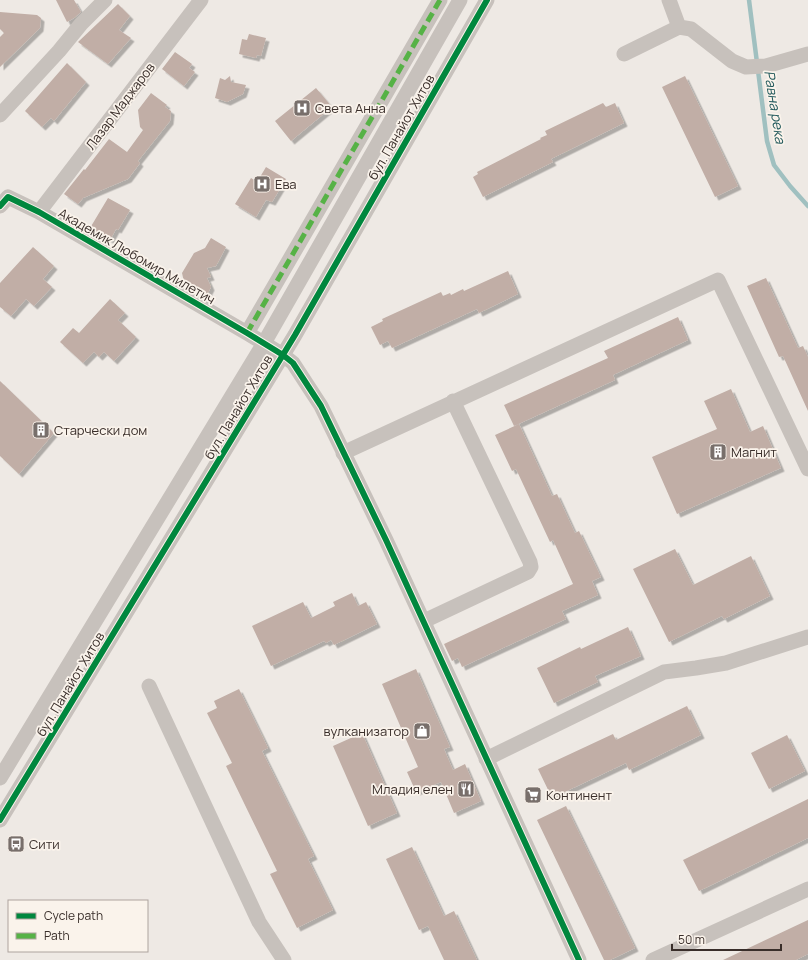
<svg xmlns="http://www.w3.org/2000/svg" width="808" height="960" font-family="Manrope,sans-serif">
	<style>
		.lines { fill: none; stroke-linecap: round; stroke-linejoin: round }
		.stream { stroke: #a0c0c0; stroke-width: 4.5 }
		.building { fill: #c1aea6; filter: url(#shadow) }
		.minor { stroke: #c7c1bc; stroke-width: 15 }
		.quiet { stroke: #56b246; stroke-width: 5; stroke-dasharray: 10 5; stroke-linecap: butt }
		.cycleway-casing { stroke: #faf3eb; stroke-width: 8 }
		.cycleway { stroke: #00873e; stroke-width: 6 }
		.labels { text-anchor: middle; stroke-width: 3.5; stroke-linejoin: round; paint-order: stroke }
		.street-label { font-size: 13px; fill: #392e2a; stroke: #faf3eb }
		.poi-label { font-size: 13px; fill: #392e2a; stroke: #faf3eb; text-anchor: start }
		.water-label { font-size: 14px; font-style: italic; fill: #1f575a; stroke: #faf3eb }
	</style>
	<defs>
		<filter id="shadow"><feDropShadow dx="3.5" dy="3.5" stdDeviation="0" flood-color="#0004"/></filter>
	</defs>
	<rect width="100%" height="100%" fill="#eee9e4"/>
	<g class="lines">
		<path class="stream" d="M749,0L767,141L774,165L790,186L808,206"/>
	</g>
	<path class="building" d="M56,0H74L81,12L74,18L67,22Z
		M118,4L130,16L119,30L131,38L108,64L78,42Z
		M0,12L37,15L41,18L40,28L0,67V37L4,33L0,29Z
		M249,34L266,38L261,56L257,55L256,58L239,54L242,39L247,40Z
		M175,52L192,64L189,68L195,72L184,86L162,69Z
		M67,63L86,82L54,121L51,118L42,127L25,111Z
		M230,76L231,82L246,85L243,94L227,102L215,98L220,78L225,80Z
		M685,76L738,186L715,197L662,87Z
		M316,88L332,107L291,141L275,121Z
		M151,93L167,105L165,107L171,111L170,121L138,161L140,163L128,179L83,198L78,204L64,194L84,169L85,170L109,139L127,152L143,130L140,127L138,110Z
		M603,103L606,107L615,103L624,123L551,159L553,162L483,197L473,177L478,174L477,172L541,139L540,138L547,135L545,131Z
		M266,167L286,179L272,202L266,200L256,217L235,204L251,178L257,182Z
		M108,198L130,210L118,230L116,229L110,240L90,228Z
		M211,238L226,247L216,266L207,268L211,277L207,278L211,287L207,295L184,282L182,273L194,253L205,248Z
		M33,247L54,266L43,279L52,287L34,306L26,299L11,316L0,307V283Z
		M508,271L518,294L479,313L477,309L392,348L388,341L380,345L371,327L383,321L382,319L441,292L443,296L450,293L451,295L463,289L464,291Z
		M766,278L798,348L803,346L808,357V411L783,356L779,357L747,286Z
		M110,299L125,313L118,320L136,337L114,361L104,352L99,357L94,352L83,363L60,342L73,328L79,333Z
		M678,317L688,340L613,375L615,380L514,426L504,405L608,358L604,351Z
		M0,381L54,433L19,474L0,456Z
		M731,389L750,432L763,426L781,468L677,514L652,457L717,429L704,401Z
		M519,424L552,496L557,494L575,533L579,531L601,577L592,581L598,595L562,611L566,619L462,667L458,658L452,661L444,644L573,584L553,540L550,542L516,469L512,471L495,435Z
		M675,549L693,585L751,556L770,596L724,619L722,616L669,642L633,569Z
		M352,593L358,606L366,602L377,624L334,645L331,640L326,643L324,641L271,666L252,626L303,602L311,618L335,606L333,602Z
		M628,627L641,656L595,676L598,682L554,703L537,668L580,647L581,649Z
		M416,669L450,747L444,749L453,770L465,764L481,801L454,813L441,782L416,792L407,772L418,767L382,684Z
		M239,689L268,748L262,751L314,856L308,859L333,910L297,928L270,874L277,871L226,766L232,763L207,713L217,708L214,701Z
		M687,706L701,735L629,770L626,763L552,798L538,769L613,734L616,740Z
		M362,733L397,813L368,826L333,746Z
		M787,735L805,771L769,789L751,753Z
		M808,799V838L699,891L683,860Z
		M566,806L635,948L610,960H604L537,820Z
		M412,847L444,916L454,911L477,960H444L428,926L419,930L386,859Z
		M808,920V954L796,960H723Z"/>
	<g class="lines">
		<path class="minor" d="M679,27L691,29L732,61L746,67L766,66L808,54
			M624,54L679,27L669,0
			M0,115L59,51L81,24L105,0
			M0,206L8,197L39,212L247,333L283,355L293,363L321,406L386,540L579,960
			M39,212L201,0
			M247,333L440,0
			M343,453L718,280L808,469
			M424,621L528,572L531,567L530,562L453,401
			M149,686L259,922L284,960
			M486,759L664,672L696,668L726,663L808,637
			M0,778L264,343L460,0
			M0,820L295,335L487,0
			M653,960L808,889"/>
		<path class="quiet" d="M247,333L440,0"/>
		<g class="cycleway-casing">
			<path id="cycleway" d="M0,206L8,197L39,212L247,333L283,355L293,363L321,406L386,540L579,960
				M0,820L295,335L487,0"/>
		</g>
		<use href="#cycleway" class="cycleway"/>
	</g>
	<defs>
		<g id="hospital-square" transform="scale(0.9)"><rect x="-9" y="-9" width="18" height="18" rx="4" fill="#786f6b" stroke="#faf3eb"/><path d="M-5-5h3v3.5h4V-5h3V5h-3V1.5h-4V5h-3Z" fill="#fff"/></g>
		<g id="building-square" transform="scale(0.9)"><rect x="-9" y="-9" width="18" height="18" rx="4" fill="#786f6b" stroke="#faf3eb"/><path d="M-4-6H4V6H1V3H-1V6H-4ZM-2.5-4.3h1.7v1.8h-1.7ZM.8-4.3h1.7v1.8H.8ZM-2.5-1h1.7V.8h-1.7ZM.8-1h1.7V.8H.8Z" fill="#fff"/></g>
		<g id="shop-square" transform="scale(0.9)"><rect x="-9" y="-9" width="18" height="18" rx="4" fill="#786f6b" stroke="#faf3eb"/><path d="M-5-2.5h2.3a2.7 3.5 0 0 1 5.4 0H5L5.5 6h-11ZM-1.5-2.5h3a1.5 2.3 0 0 0-3 0Z" fill="#fff"/></g>
		<g id="restaurant-square" transform="scale(0.9)"><rect x="-9" y="-9" width="18" height="18" rx="4" fill="#786f6b" stroke="#faf3eb"/><path d="M-5-6h1v4h1v-4h1v4h1v-4h1v5L-1.5 .5V6h-2V.5L-5-1ZM5-6V6H3V1.5H1.5Q1.5-4 5-6Z" fill="#fff"/></g>
		<g id="supermarket-square" transform="scale(0.9)"><rect x="-9" y="-9" width="18" height="18" rx="4" fill="#786f6b" stroke="#faf3eb"/><path d="M-6-5.5h2.5l.6 2H6L4.5 2H-2.5L-4.4-4H-6ZM-1.5 3.2a1.3 1.3 0 1 0 .1 0ZM3 3.2a1.3 1.3 0 1 0 .1 0Z" fill="#fff"/></g>
		<g id="bus-square" transform="scale(0.9)"><rect x="-9" y="-9" width="18" height="18" rx="4" fill="#786f6b" stroke="#faf3eb"/><path d="M-5-6H5V4H4V6H2V4H-2V6H-4V4H-5ZM-3.5-4V0h7V-4ZM-3.5 1.2v1.5H-2V1.2ZM2 1.2v1.5H3.5V1.2Z" fill="#fff"/></g>
	</defs>
	<g fill-rule="evenodd">
		<use href="#hospital-square" x="302" y="108"/>
		<use href="#hospital-square" x="262" y="184"/>
		<use href="#building-square" x="41" y="430"/>
		<use href="#building-square" x="718" y="452"/>
		<use href="#shop-square" x="422" y="731"/>
		<use href="#restaurant-square" x="466" y="789"/>
		<use href="#supermarket-square" x="533" y="795"/>
		<use href="#bus-square" x="16" y="844"/>
	</g>
	<g class="labels">
		<g class="street-label">
			<text transform="translate(120 106) rotate(-53)" y="5">Лазар Маджаров</text>
			<text transform="translate(401 127) rotate(-60)" y="5">бул. Панайот Хитов</text>
			<text transform="translate(137 256) rotate(30)" y="5">Академик Любомир Милетич</text>
			<text transform="translate(238 407) rotate(-59)" y="5">бул. Панайот Хитов</text>
			<text transform="translate(70 684) rotate(-59)" y="5">бул. Панайот Хитов</text>
		</g>
		<g class="poi-label">
			<text x="315" y="113">Света Анна</text>
			<text x="275" y="189">Ева</text>
			<text x="54" y="435">Старчески дом</text>
			<text x="731" y="457">Магнит</text>
			<text x="409" y="736" text-anchor="end">вулканизатор</text>
			<text x="453" y="794" text-anchor="end">Младия елен</text>
			<text x="546" y="800">Континент</text>
			<text x="29" y="849">Сити</text>
		</g>
		<g class="water-label">
			<text transform="translate(775 107) rotate(81)" y="5">Равна река</text>
		</g>
	</g>
	<rect x="8" y="900" width="140" height="52" fill="#faf3eb" stroke="#ada49e"/>
	<rect x="16" y="913" width="20" height="6" fill="#00873e" stroke="#ada49e"/>
	<text x="44" y="920" font-size="12" fill="#392e2a">Cycle path</text>
	<rect x="16" y="933" width="20" height="6" fill="#56b246" stroke="#ada49e"/>
	<text x="44" y="940" font-size="12" fill="#392e2a">Path</text>
	<path d="M672 944v6h109v-6" fill="none" stroke="#392e2a" stroke-width="2"/>
	<text x="678" y="944" font-size="12" fill="#392e2a" stroke="#faf3eb" stroke-width="3" paint-order="stroke">50 m</text>
</svg>
